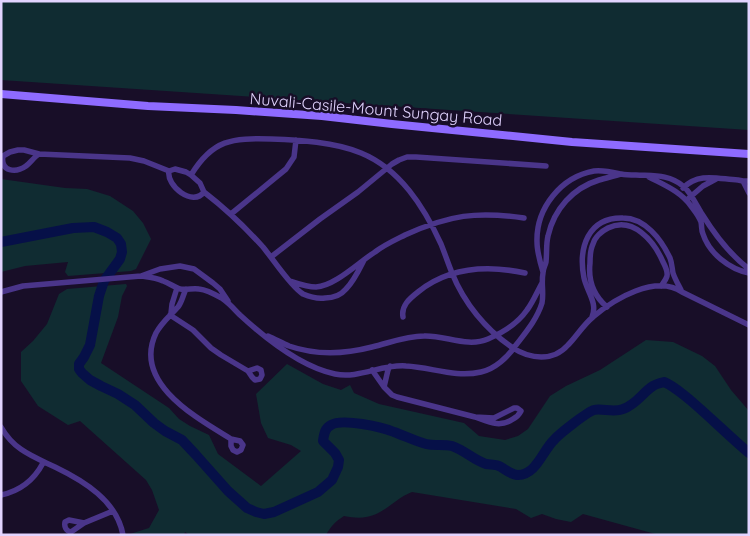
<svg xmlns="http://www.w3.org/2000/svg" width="750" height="536" font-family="Quicksand,sans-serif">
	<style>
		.green { fill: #102c32 }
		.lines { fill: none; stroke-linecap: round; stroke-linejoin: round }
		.river { stroke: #061048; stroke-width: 10 }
		.minor { stroke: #4a358a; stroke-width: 5.5 }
		.secondary { stroke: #8e6bff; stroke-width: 8 }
		.labels { text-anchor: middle; stroke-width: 5; stroke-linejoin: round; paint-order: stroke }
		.street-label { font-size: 16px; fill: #e2d4ff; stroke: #180e28 }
	</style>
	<rect width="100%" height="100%" fill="#180e28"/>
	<path class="green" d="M1,1H749V130L1,80Z
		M1,179L65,188L87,189L110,196L133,211L143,223L151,239L136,269L131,271L68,276L65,272L68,262L25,266L1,272Z
		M126,284L127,286L122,296L118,317L101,363L169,408L179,419L190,426L209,435L218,454L261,486L301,451L291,445L268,438L261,423L256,394L287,364L323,384L341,390L350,385L354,393L379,404L464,423L479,436L505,440L518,436L528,429L550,396L566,386L600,370L646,340L673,342L702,356L715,366L731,390L749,411V535H659L583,514L571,522L556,519L542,514L531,518L516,509L412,492C404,495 399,499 392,504C375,517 365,520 344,516C336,521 331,526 326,535H189L185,532L184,535H127L149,528L159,510L152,490L146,480L80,421L68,425L38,406L21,381V352L33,341L47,324L59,294L67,289Z"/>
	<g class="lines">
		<path class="river" d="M1,242L73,228L94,227L107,232L117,238L121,244L122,252L120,259L104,281L99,296L90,345L84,357L79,364V369L82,373L90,380L101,386L118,394L135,405L154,423L165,431L182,440L196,455L228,491L247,508L256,512L264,514L274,512L318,492L332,480L338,467L339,460L335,453L323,441C324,434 325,428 331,425C342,418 382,427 394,432C405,436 415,441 426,444C434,446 444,444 452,446C464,450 474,460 486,464C491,465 496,464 501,467C506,470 510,474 517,475C536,476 543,450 554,440C559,434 587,412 594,410C602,408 614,413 623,409C637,404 642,393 653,386C656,384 660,383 664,382C674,386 681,393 690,400C710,417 729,436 749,453"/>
		<path class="minor" d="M18,150H24L39,154C34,157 31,162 26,166C16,173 0,172 3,156L10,152Z
			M39,154L130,158L144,161L169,171L175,169L186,172L191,175L200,183L204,192C193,207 166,186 169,171
			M191,175C213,139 232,138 271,139C299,140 335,142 361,153C400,169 424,207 441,244C445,254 448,263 452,273C464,303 486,330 513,348C530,359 553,362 568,345C577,336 583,325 593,317C614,299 656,274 682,292L749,325
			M649,177C664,185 680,191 691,206C694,210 699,216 701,222C702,226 701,230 703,234C709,253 729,269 749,273
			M749,181H743L749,193
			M683,188C699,172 718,179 738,180L743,181
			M204,192C226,209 245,227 263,247C273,259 291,287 303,294C310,297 318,299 325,298C333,298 341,295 346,289C354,281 359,270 364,260
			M689,198L703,186L716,179
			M231,214L286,169L294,157L296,140
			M271,257L320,219L358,192L392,164L399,160L407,157H416L546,166
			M543,272C540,262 537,252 537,242C536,208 561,177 594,171C604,170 612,172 621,174C626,175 631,175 636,175C653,176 669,174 683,186C690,191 697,206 702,214C715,235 729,254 749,269
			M141,276C148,277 157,278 163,281C169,283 174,287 180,289C187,290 193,288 199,289C208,290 216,295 223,299C230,304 234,309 240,315C265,338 301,367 335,374C359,379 382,364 406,366C431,367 455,378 481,372C495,369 508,357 516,345C526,332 537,319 542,303C544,293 541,283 543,273C543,269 545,266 546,262C547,253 546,244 548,236C554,209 573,188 599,180C606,178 614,176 621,174
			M290,281C299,284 307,287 316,287C335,286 359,262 375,252C384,245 395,240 405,235C449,215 477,211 524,218
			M186,289C183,295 182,302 178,307C170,316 162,322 156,333C132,383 197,418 231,439
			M1,292L23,286L141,276L160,269L180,266L194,269L213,283L220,289L228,301
			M607,307C593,295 588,281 590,263C590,257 590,250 593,244C595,237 602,231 608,228C633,216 654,241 663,262C665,266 668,271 667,276C666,280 663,283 661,286
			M171,313L172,304L177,288
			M170,315L193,330L211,348L221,355L248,371
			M403,317C401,306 409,299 418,292C449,267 487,265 525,273
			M592,317C598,303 587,292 584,278C578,248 588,217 623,218C645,218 661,239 670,258C672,263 672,268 673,273C675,279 678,284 681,290
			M268,336C275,339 282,343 289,346C315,355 345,354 372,347C389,343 406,336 424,336C445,335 467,348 488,339C502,333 518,323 527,310C533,302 537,292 542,283
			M257,368L261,370L262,375L260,379L255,380L252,377L248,371Z
			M372,370L384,387L388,370L390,366
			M384,387L392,395L397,397L475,417
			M514,408H517L521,411C519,415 517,417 513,419C500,428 489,422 475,417L494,418Z
			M1,427C14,450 32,456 55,467C84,481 117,501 123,535
			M231,439L240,441L243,445L241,450L237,452L233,450L231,446Z
			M1,495C20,491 34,480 43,463
			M84,523L69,520L65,522C64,527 66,531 71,532L84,523L113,511"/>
		<path class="secondary" d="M1,94L148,106L236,110L322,116L392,124L572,142L749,154"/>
	</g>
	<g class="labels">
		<g class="street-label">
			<text transform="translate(376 109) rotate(5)" y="6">Nuvali-Casile-Mount Sungay Road</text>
		</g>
	</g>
	<rect width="750" height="536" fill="none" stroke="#e2d4ff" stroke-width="5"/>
</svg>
